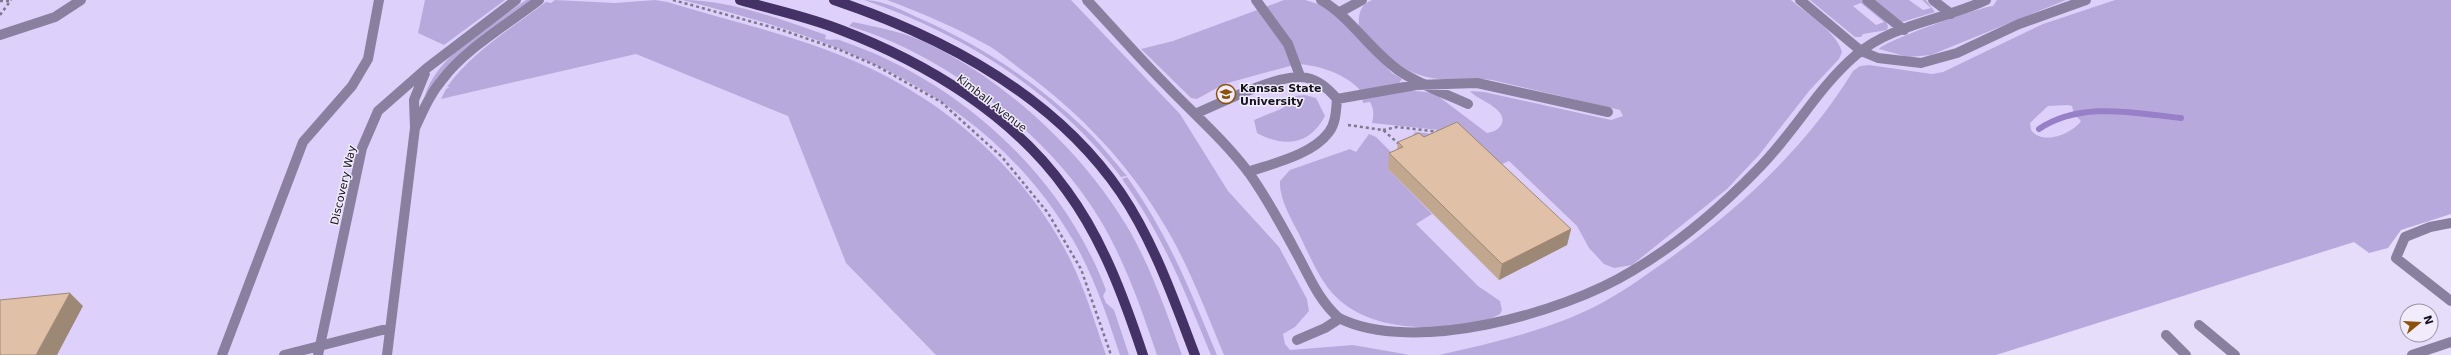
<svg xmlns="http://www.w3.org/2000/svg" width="2451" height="355" font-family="'DejaVu Sans',sans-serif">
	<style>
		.built { fill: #ddd1fc }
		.green { fill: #b8a9dc; fill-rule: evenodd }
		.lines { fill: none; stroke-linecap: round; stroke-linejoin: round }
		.stream { stroke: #9780c7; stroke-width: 6 }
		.path { stroke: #7e788d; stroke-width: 2.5; stroke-dasharray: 3 3; stroke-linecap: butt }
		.minor { stroke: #8980a0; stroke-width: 10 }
		.major { stroke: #443166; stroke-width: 10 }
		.wall { fill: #c1a690 }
		.shaded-wall { fill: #9d8775 }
		.building { fill: #e0c1a7; stroke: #9d8775 }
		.labels { text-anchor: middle; stroke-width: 3; stroke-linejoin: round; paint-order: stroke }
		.poi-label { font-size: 11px; font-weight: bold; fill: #15111d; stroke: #f0ecfb; text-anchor: start }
		.street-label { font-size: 11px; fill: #15111d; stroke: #f0ecfb }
	</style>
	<rect width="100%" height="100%" fill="#e5ddfa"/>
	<path class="built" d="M0,0H2451L1906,355H0Z"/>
	<path class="green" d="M425,0H505L444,45L418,33Z
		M526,0H534L425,96C435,57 494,23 526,0Z
		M555,0L615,3L655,0L667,2C730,21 794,35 854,61C944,99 1026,171 1070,259C1085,289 1095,323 1106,355H936L846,263L788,116L636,54L441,99L446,89L450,87H447C472,52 513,27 546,2L551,3Z
		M682,0C730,0 780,19 826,35L825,39C832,41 836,38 842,41C959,81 1062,174 1106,290L1103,296L1106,303L1114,310L1129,355H1120C1107,316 1094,276 1073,240C987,93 839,39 682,0Z
		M864,0C883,0 904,11 921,19C982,46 1036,82 1084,128C1100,143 1113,160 1127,176L1121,177C1057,93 964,34 864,0Z
		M887,0H1071L1180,114L1228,191L1279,247L1307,299L1309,311L1295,327L1283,334L1285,344L1290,350L1353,345L1410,355H1224C1206,312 1189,266 1165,226C1129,164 1081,114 1023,71C1012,63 1001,53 989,46C957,28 922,13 887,0Z
		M1284,0H1305L1328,7L1392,73L1402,79L1399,83L1361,91C1346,74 1319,65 1297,64L1224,84L1197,99L1191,98L1141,49L1173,41Z
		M1372,0H1791C1807,14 1836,31 1842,52L1839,59L1809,91L1759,155L1727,189L1632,265L1614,268L1604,264L1589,248L1577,226L1509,161L1489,170L1412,137L1415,132L1453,136L1458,132L1372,123C1374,116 1374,109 1370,102L1363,103L1362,98L1407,90L1434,93L1487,133C1493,132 1499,130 1502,123C1507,108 1477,100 1470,91L1484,92L1611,120L1623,116L1620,110L1492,80C1474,77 1457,80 1439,79C1400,75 1385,52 1359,27C1358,14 1360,5 1372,0Z
		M1810,0H1861L1886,20L1888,27L1887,30L1863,34L1861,37H1855ZM1861,3L1884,22L1876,25L1853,6Z
		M1872,0H1909L1923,10L1931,8L1922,0H1926L1935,12L1902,22Z
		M1997,0H2066L1931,55L1908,57L1879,49C1884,41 1980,7 1993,6Z
		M2115,0H2451V214L2401,230L2388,248L2369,253L2354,242L1996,355H1439C1491,343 1546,331 1594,307C1620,294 1643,277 1666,261C1739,209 1806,148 1853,71L1860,66L1869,65L1932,74L1943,72L2043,24ZM2068,105L2072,106L2074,114L2081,121C2072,134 2042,146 2031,130L2030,123L2048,106Z
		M853,22C876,27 899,31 920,40C1005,78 1087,155 1132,235C1153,273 1167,314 1182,355H1157C1141,308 1125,261 1099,218C1048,133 944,54 849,26Z
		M1305,95L1316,98L1325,116C1310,145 1284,148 1257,133L1254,120L1283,108L1294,96Z
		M1369,134L1376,137L1397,158L1388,169L1432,214L1416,224L1478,286L1500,301L1502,310L1500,314C1483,324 1464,324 1445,326C1404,330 1355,323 1328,288C1316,272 1308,252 1299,234C1291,218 1279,199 1280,181L1290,170L1350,149L1356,152Z
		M1127,177C1168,234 1190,290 1217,355H1211C1184,290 1164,237 1122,179Z"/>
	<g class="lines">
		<path class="stream" d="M2039,129C2081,101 2134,113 2181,118"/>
		<path class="path" d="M673,0L782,30L840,50L877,66L941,102L1002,157L1048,213L1081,269L1111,355
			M0,1H10
			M0,15L11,0
			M1348,125L1383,130L1399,144
			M1383,130L1397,127L1440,132"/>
		<path class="minor" d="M1087,0C1114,29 1140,59 1168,87C1195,115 1225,141 1249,173C1267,198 1282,226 1297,254C1309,276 1319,301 1339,318C1412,355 1562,314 1632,271C1678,244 1719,209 1756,171C1793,135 1817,88 1856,55C1892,24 1944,20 1986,0
			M1256,0L1288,44L1300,76
			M1321,0C1352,18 1371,52 1401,72C1421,85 1446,94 1468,104
			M1800,0L1861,51L1878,58L1921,63L1957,53L2019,24L2086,0
			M1867,0L1904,30
			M1933,0L1951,14
			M1340,12L1362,0
			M0,35L55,17L81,0
			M1337,99L1416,85L1477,83L1608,112
			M1197,113C1223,102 1274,76 1301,77C1316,78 1328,88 1337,99C1336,110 1336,123 1329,132C1312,155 1274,163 1248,172
			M415,128L414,100L425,73
			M2451,223L2430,227L2405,237L2396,258L2451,301
			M2199,325L2235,355
			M2166,335L2186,355
			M1297,340L1325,328L1339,319
			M222,355L303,142L352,86L368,59L379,0
			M284,355L390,328
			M318,355L362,148L378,111L427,68L516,0
			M387,355L415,128C423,111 430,94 442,80C465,49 508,24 539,0
			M2412,355L2451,342"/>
		<path class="major" d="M740,0C774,10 809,17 841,30C927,63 1013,115 1067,191C1103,240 1124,298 1143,355
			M834,0C944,37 1054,95 1121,193C1154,242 1174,300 1195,355"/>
	</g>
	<path class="wall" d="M1424,137L1571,229L1567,245L1499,280L1388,169L1389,153L1397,150L1398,142Z"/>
	<path class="shaded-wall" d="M1571,229L1567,245L1499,280L1502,264Z
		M70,293L83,306L57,355H36Z"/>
	<path class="building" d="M1457,122L1571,229L1502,264L1389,153L1403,147L1398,142L1419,133L1424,137Z
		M70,293L36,355H0V300Z"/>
	<defs>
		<g id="university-ring" transform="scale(1)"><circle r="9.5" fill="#f0ecfb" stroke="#8b510b" stroke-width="1.5"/><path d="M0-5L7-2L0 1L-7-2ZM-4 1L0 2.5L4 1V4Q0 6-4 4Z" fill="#8b510b"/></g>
	</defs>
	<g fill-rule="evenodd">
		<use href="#university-ring" x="1226" y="94"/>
	</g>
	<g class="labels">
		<g class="poi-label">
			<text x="1240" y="92">Kansas State<tspan x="1240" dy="13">University</tspan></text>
		</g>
		<g class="street-label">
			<text transform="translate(992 103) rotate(38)" y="4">Kimball Avenue</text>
			<text transform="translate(343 185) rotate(-77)" y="4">Discovery Way</text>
		</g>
	</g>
	<g transform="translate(2419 323) rotate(72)"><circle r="19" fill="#f0ecfb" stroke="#9894a2"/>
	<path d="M0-3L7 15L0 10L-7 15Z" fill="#8b510b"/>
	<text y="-6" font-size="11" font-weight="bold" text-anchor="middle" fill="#15111d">N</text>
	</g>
</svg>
